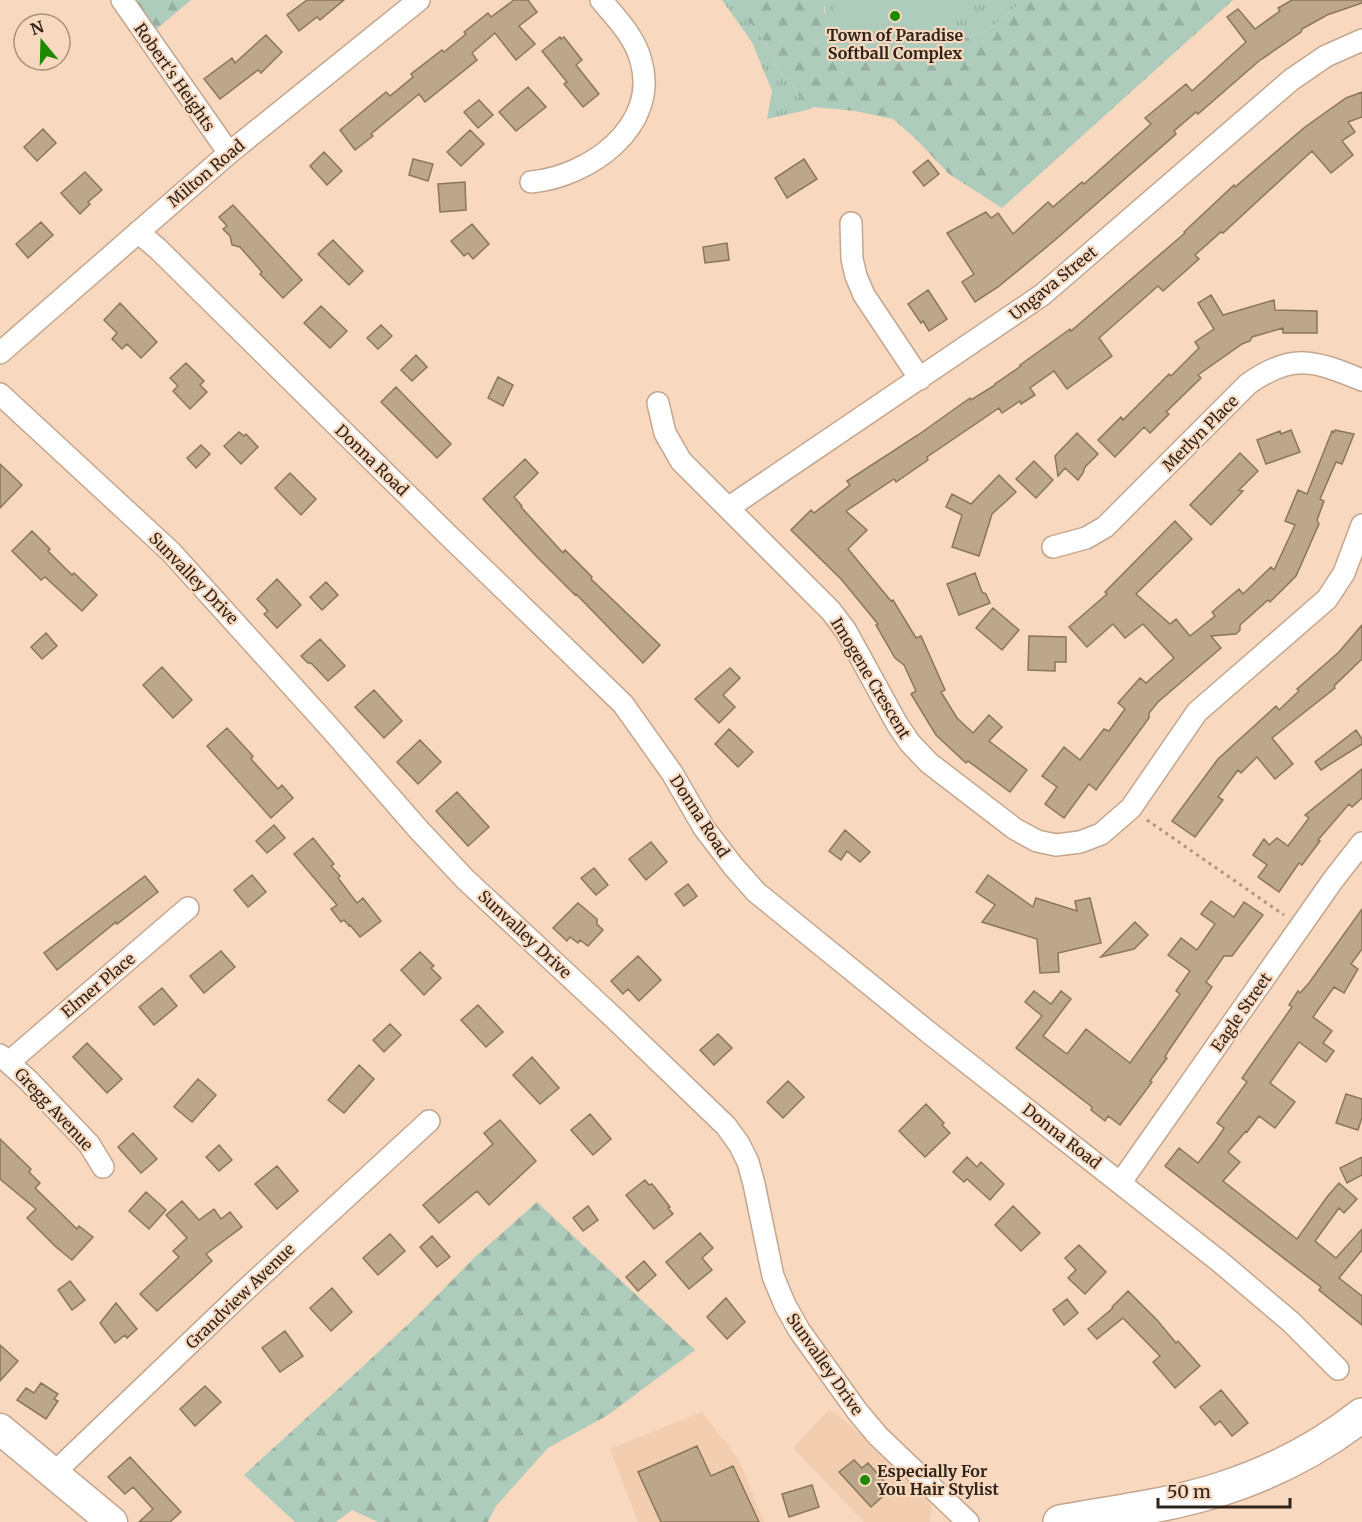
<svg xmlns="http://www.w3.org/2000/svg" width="1362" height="1522" font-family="Merriweather,serif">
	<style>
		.built { fill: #f2cdaf }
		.grass { fill: url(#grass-tufts) }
		.forest { fill: url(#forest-firs) }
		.garden { fill: #aeccbb }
		.building { fill: #bca78a; stroke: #8a7659; stroke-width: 1.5 }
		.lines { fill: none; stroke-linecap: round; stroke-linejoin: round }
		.street-casing { stroke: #c4a68e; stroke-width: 24 }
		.secondary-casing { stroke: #c4a68e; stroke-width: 33 }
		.primary-casing { stroke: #c4a68e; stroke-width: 36 }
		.path { stroke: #ad9582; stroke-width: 3; stroke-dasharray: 3 4.5; stroke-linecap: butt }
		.street { stroke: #fff; stroke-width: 21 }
		.secondary { stroke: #fff; stroke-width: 30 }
		.primary { stroke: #fff; stroke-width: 33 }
		.poi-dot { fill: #1e8800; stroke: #f8d8bf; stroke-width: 2 }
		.labels { text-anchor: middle; stroke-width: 4.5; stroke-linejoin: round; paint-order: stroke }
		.poi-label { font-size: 16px; font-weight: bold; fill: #2f241a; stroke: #f8d8bf }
		.street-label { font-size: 16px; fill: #2f241a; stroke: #f8d8bf }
	</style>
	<defs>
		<pattern id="grass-tufts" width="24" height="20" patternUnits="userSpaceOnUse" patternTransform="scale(1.5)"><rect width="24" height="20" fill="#aeccbb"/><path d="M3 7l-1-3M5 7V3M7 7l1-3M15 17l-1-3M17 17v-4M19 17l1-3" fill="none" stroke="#96afa0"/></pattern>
		<pattern id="forest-firs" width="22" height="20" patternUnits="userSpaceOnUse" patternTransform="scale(1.5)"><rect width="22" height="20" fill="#aeccbb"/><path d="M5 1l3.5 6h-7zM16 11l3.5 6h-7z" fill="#96afa0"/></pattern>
	</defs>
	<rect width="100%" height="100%" fill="#f8d8bf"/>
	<path class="built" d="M829,1409L855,1429L878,1454L928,1501L932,1509L930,1522H864L793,1448Z
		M702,1412L739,1460L764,1522H638L610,1449Z"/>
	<path class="grass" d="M722,0H764L744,15L763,37L777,68L795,88L807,110L767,119L772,91L752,42Z
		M824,0H1029L1018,5L988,30L967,38L947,29L871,43L834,46C832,30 824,16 824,0Z"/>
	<path class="forest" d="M131,0H191L153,32Z
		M764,0H824V11L832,29L835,46L871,43L947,29L967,38L988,30L1018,5L1029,0H1233L1002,208L949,174L916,139L893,119L855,111L814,107L807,110L795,88L777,68L763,37L743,15Z
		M537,1202L695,1350L608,1415L548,1448L496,1506L488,1522H378L352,1510L336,1522H295L244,1475L359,1370L418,1315L475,1257Z"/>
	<path class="garden" d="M835,0H978C932,34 891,39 835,43Z"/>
	<path class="building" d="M307,0H344L320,20L317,17L299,31L287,15Z
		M514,0H528L537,12L519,26L535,44L516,60L495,33L472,53L477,60L425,102L419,94L371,134L373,136L355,150L340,130L386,92L390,96L413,77L411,74L442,50L444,52L466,34L464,32L488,13L491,17Z
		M1292,0H1362V3L1327,15L1302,29L1301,32L1259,61L1198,114L1196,112L1174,131L1176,134L1055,240L998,287L975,302L962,282L974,274L947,233L986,212L991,218L998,213L1013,234L1048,202L1053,207L1082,182L1084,184L1151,124L1145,118L1186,84L1192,91L1246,42L1227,17L1238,9L1255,29L1280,11L1278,8Z
		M266,35L282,52L261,73L258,70L220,99L204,79L232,58L235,63Z
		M560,37L561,39L564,37L582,60L576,65L599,94L583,107L564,84L567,82L542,51Z
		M528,87L546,107L516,131L499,112Z
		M1362,92V117L1348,122L1355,132L1342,141L1353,155L1331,173L1312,151L1223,233L1221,232L1195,255L1199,259L1163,291L1158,286L1099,338L1112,356L1067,389L1054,371L1030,388L1035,395L1021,404L1020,401L1002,413L999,408L927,457L928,460L896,482L894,479L846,511L867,530L848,549L891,601L893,600L916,638L921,636L945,690L941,692L957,718L973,733L989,715L1002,727L989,741L1027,770L1010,792L968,761L966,763L936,735L911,694L916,691L904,665L895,658L876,625L878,624L841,579L791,530L811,510L814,513L850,485L847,481L918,435L970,398L971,400L995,385V384L1021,366L1020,365L1070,329L1071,331L1185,233L1184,232L1234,185L1235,187L1305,127L1346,98Z
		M479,100L493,115L478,128L464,112Z
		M43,129L56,143L37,161L24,147Z
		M470,130L484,144L461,166L447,152Z
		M324,152L342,171L327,185L310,166Z
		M413,159L433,164L428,181L409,175Z
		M804,159L817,179L787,198L775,178Z
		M928,160L939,174L924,186L913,172Z
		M85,172L102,190L88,202L90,204L80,214L61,193Z
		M465,182L466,210L440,212L438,184Z
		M233,205L302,280L283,298L260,274L262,272L240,247L232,245L230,236L223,229L227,226L219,217Z
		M41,222L53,235L28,258L16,244Z
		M472,224L489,244L473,259L468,253L464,256L451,241Z
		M333,240L363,271L349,285L318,254Z
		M727,243L729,260L705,263L703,247Z
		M928,290L947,319L929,331L923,321L921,323L908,304Z
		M1211,295L1223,315L1274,300L1275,310L1317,311V333H1283V328L1252,337L1250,341L1242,344L1198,375L1201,378L1166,412L1169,414L1150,433L1144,427L1115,457L1098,440L1121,417L1123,420L1169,374L1171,376L1199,348L1195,342L1214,329L1198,303Z
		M120,303L157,342L141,358L127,344L122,349L112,339L117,333L104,320Z
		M321,306L347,331L330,348L304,323Z
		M381,325L392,336L378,349L367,338Z
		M416,355L427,367L412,381L401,370Z
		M186,363L204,381L200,385L207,392L190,409L173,391L178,386L170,378Z
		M498,377L513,385L503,406L488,398Z
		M396,387L451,444L437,458L381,402Z
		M1291,430L1300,452L1266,464L1257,440L1280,431L1281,434Z
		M1335,430L1354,434L1342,464L1336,462L1320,499L1324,501L1317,520L1319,524L1296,576L1270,602L1268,600L1240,625V630L1236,634L1211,636L1221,648L1158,702L1149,713V718L1096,790L1089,784L1064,818L1045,804L1057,787L1042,776L1064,747L1080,760L1104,729L1109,731L1125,709L1118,703L1140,678L1146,683L1174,658L1143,624L1125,638L1113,624L1087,647L1069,627L1107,594L1105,592L1175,521L1192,539L1136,594L1170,624L1176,619L1190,636L1215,616L1212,612L1239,589L1243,594L1271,567L1274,570L1295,525L1285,521L1298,490L1307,494L1332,431L1334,432Z
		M239,432L244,436L246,434L258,447L241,464L224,446Z
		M1077,433L1098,454L1085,467L1083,473L1078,480L1065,468L1058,476L1055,456Z
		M201,445L210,454L196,468L187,458Z
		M1240,453L1258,471L1239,490L1243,491L1211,525L1190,505Z
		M525,459L538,473L514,497L522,506L521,507L563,553L565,550L592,577L591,579L660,645L643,663L576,594L575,595L537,557L483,499Z
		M1034,461L1053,480L1036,498L1016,479Z
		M0,464L22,485L0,508Z
		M290,473L316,499L301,515L275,488Z
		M999,475L1016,492L992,514L979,556L952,547L962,515L946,507L952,494L971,504Z
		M32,531L50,549L48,551L72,575L74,573L97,595L82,611L45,577L41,580L12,551Z
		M975,573L982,592L986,594L990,603L959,615L947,584Z
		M277,579L301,605L277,628L264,614L268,611L257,599Z
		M326,582L338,595L322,610L310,597Z
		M993,608L1019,630L1002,650L976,628Z
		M1362,625V659L1334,686L1335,688L1272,738L1293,764L1275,779L1257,757L1241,773L1238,770L1218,797L1223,800L1195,837L1172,821L1218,759L1276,706L1279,710L1299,691L1297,689L1339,652Z
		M46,633L57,646L42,659L31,647Z
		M1029,636L1066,637V662H1055V671L1028,670Z
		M320,639L345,666L328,681L311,663H308L301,656Z
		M162,667L192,700L173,718L143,685Z
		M730,668L740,678L723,695L735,707L719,723L695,699Z
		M374,690L402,721L384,738L355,707Z
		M227,728L253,756L251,759L278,789L282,785L293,798L271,818L207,746Z
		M729,729L753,752L738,767L715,744Z
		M1356,730L1362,739V744L1321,770L1315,762Z
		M420,740L441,762L418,784L397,762Z
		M1362,769V798L1352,807L1349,804L1318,840L1320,841L1302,865L1299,863L1279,892L1258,877L1267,865L1253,855L1264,839L1269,845L1277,838L1288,846L1309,818L1305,815Z
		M457,792L489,827L468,846L436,811Z
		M274,825L285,838L267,853L256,841Z
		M845,830L870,852L860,862L847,851L841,860L829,851Z
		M313,838L334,864L331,866L340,876L338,878L357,903L363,898L381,921L360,937L350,925L349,926L344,920L341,922L331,909L337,905L294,854Z
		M651,842L667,862L646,880L629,859Z
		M594,868L608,885L596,895L581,878Z
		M252,875L266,892L248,907L234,890Z
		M988,875L1033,907L1036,898L1077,911L1075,901L1090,898L1101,943L1058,953L1059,972L1040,973L1037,939L982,922L995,905L976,892Z
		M145,876L158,892L117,924L116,922L57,970L44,953Z
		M688,884L697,896L684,906L675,894Z
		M1211,901L1234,917L1244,902L1263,915L1232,956H1224L1206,982L1212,987L1169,1050L1165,1057L1167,1058L1150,1081L1152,1082L1120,1125L1108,1116L1105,1121L1091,1110L1092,1107L1016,1048L1042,1016L1025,1002L1034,991L1051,1004L1061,991L1071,999L1043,1036L1067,1054L1086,1029L1130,1063L1180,994L1176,991L1190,971L1168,955L1181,938L1197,950L1215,924L1201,914Z
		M578,903L597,919V924L603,930L588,946L580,940L578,943L570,937L567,941L553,928Z
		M1362,909V949L1351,964L1358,969L1344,993L1334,987L1313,1017L1332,1031L1323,1043L1334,1051L1326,1062L1299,1042L1270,1083L1295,1102L1275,1128L1259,1116L1247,1132L1246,1131L1228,1152L1240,1162L1223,1181L1297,1239L1327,1197L1339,1183L1357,1199L1344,1213L1339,1208L1315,1241L1336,1258L1362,1229V1250L1339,1278L1362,1296V1325L1319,1290L1321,1287L1165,1166L1179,1148L1198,1163L1216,1140L1224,1128L1217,1123L1247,1082L1242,1078L1292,1007L1289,1005L1298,991L1300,993L1309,983Z
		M1135,922L1148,935L1134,949L1101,957Z
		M221,951L235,967L204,993L190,976Z
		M420,952L434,966L431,968L441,978L424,995L401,970Z
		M638,956L661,980L639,1001L628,989L623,994L611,981Z
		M162,988L177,1006L154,1025L139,1007Z
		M478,1005L503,1032L486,1047L461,1020Z
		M390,1024L401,1035L384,1052L373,1040Z
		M718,1034L732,1048L714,1065L700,1050Z
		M87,1043L122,1079L107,1093L73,1057Z
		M532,1057L559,1088L540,1104L513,1075Z
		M359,1065L374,1079L344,1113L328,1100Z
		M198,1079L216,1095L192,1122L174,1107Z
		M788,1081L804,1097L783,1118L767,1102Z
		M1346,1094L1362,1099V1117L1358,1130L1336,1123Z
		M926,1104L944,1123L942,1125L950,1133L925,1157L899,1131Z
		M590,1114L611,1139L593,1155L571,1130Z
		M500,1120L536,1161L489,1205L477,1191L439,1223L423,1205L493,1144L484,1133Z
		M133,1133L157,1159L141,1173L118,1147Z
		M0,1139L31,1169L29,1172L40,1183L35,1188L77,1229L79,1226L93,1237L72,1260L56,1247L27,1218L36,1209L0,1179Z
		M219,1145L232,1160L219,1171L206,1157Z
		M967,1157L977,1167L981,1162L1004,1184L990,1200L967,1179L964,1182L953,1172Z
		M1362,1157V1175L1347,1183L1340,1168Z
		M277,1166L298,1191L277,1209L255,1184Z
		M645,1180L649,1185L652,1184L667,1203L670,1207L668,1208L673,1214L654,1229L626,1195Z
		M146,1192L166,1210L149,1229L129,1211Z
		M182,1201L199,1220L214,1209L221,1219L230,1212L242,1227L206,1254L212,1261L157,1311L140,1294L179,1257L173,1251L187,1238L166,1215Z
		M588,1206L598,1220L583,1231L573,1218Z
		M1013,1206L1040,1233L1021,1251L995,1225Z
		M700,1233L713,1248L702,1258L712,1270L689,1289L666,1262Z
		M390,1234L405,1251L378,1275L363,1258Z
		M432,1236L450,1257L437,1267L420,1247Z
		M1079,1245L1106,1272L1085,1294L1068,1278L1076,1270L1065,1258Z
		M644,1261L656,1275L638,1291L626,1277Z
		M70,1281L85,1300L72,1310L58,1290Z
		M332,1288L352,1312L331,1331L310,1308Z
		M1128,1291L1157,1320L1176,1343L1178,1341L1200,1366L1175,1388L1153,1362L1160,1356L1123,1318L1097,1339L1088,1329L1113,1308L1112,1307Z
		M726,1298L745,1322L727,1339L707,1317Z
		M1067,1299L1078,1313L1064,1325L1053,1310Z
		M116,1303L137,1329L127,1338L125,1335L115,1343L100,1323Z
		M285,1331L303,1356L280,1372L262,1348Z
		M0,1345L18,1361L0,1381Z
		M41,1383L58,1394L54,1399L58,1401L46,1419L17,1400L26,1388L34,1393Z
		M205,1386L221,1402L195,1426L180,1409Z
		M1221,1390L1248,1423L1232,1436L1220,1421L1215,1425L1200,1407Z
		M697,1446L711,1476L733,1466L759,1522H661L638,1472Z
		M130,1457L181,1512L170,1522H139L153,1509L133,1487L125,1494L108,1477Z
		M854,1460L862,1468L868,1463L891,1489L871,1507L839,1472Z
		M812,1485L819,1507L789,1517L782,1494Z"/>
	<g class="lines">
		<g class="street-casing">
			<path id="street" d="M122,0L229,153
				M531,182C588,177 660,127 641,61C635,37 617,19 601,0
				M851,223L852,259L856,276L864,295L920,379
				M138,232L158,249L448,535L623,704L672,773L704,828L733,866L756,892L932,1035L1219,1261L1291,1322L1338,1369
				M0,353L229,153L419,0
				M0,394L171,552L330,728L419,830L465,879L614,1018L726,1126L739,1144L748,1162L754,1184L773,1276L785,1305L799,1330L857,1411L878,1436L968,1522
				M658,403L665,433L681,461L831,611L846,631L897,724L910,743L929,763L1015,829L1037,841L1056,845L1080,842L1101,834L1131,808L1197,712L1327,599L1344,573L1362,525
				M728,508L1042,295L1291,80L1326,56L1362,40
				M1053,547L1086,538L1105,527L1248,384C1293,352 1315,361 1362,380
				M0,1055L28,1080L89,1144L103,1167
				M9,1062L188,908
				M1121,1182L1333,880L1362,843
				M54,1473L241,1294L429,1121"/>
		</g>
		<g class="secondary-casing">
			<path id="secondary" d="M0,1429L112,1522"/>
		</g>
		<g class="primary-casing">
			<path id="primary" d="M1060,1522C1113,1512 1169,1506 1221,1489C1271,1473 1320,1448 1362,1415"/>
		</g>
		<path class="path" d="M1147,820L1284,915"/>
		<use href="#street" class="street"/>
		<use href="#secondary" class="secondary"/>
		<use href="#primary" class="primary"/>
	</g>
	<g class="poi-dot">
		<circle cx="895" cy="16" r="6"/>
		<circle cx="865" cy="1480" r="6"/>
	</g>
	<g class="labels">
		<g class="poi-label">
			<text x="895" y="41">Town of Paradise<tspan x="895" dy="18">Softball Complex</tspan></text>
			<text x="877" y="1477" text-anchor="start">Especially For<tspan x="877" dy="18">You Hair Stylist</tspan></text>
		</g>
		<g class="street-label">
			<text transform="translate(175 77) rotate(55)" y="6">Robert's Heights</text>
			<text transform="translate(206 173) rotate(-40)" y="6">Milton Road</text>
			<text transform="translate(1053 283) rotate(-39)" y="6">Ungava Street</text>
			<text transform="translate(1200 433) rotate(-45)" y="6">Merlyn Place</text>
			<text transform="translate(372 460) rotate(44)" y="6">Donna Road</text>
			<text transform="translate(194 578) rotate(46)" y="6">Sunvalley Drive</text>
			<text transform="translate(871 678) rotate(59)" y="6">Imogene Crescent</text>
			<text transform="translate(700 816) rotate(57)" y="6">Donna Road</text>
			<text transform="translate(525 934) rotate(43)" y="6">Sunvalley Drive</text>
			<text transform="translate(98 985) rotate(-40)" y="6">Elmer Place</text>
			<text transform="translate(1241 1012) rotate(-55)" y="6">Eagle Street</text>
			<text transform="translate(54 1109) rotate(47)" y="6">Gregg Avenue</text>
			<text transform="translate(1062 1136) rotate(38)" y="6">Donna Road</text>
			<text transform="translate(240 1296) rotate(-44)" y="6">Grandview Avenue</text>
			<text transform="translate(825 1364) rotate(55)" y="6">Sunvalley Drive</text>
		</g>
	</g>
	<g transform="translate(42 42) rotate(341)"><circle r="28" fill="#f8d8bf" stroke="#a8907d" stroke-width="1.5"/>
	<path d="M0-4.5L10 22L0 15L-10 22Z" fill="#1e8800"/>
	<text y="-9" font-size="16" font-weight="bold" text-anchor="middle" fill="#2f241a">N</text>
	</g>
	<path d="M1158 1498v9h132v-9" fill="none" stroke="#2f241a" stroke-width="3"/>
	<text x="1167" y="1498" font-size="18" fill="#2f241a" stroke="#f8d8bf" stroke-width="4.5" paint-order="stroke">50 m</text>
</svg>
